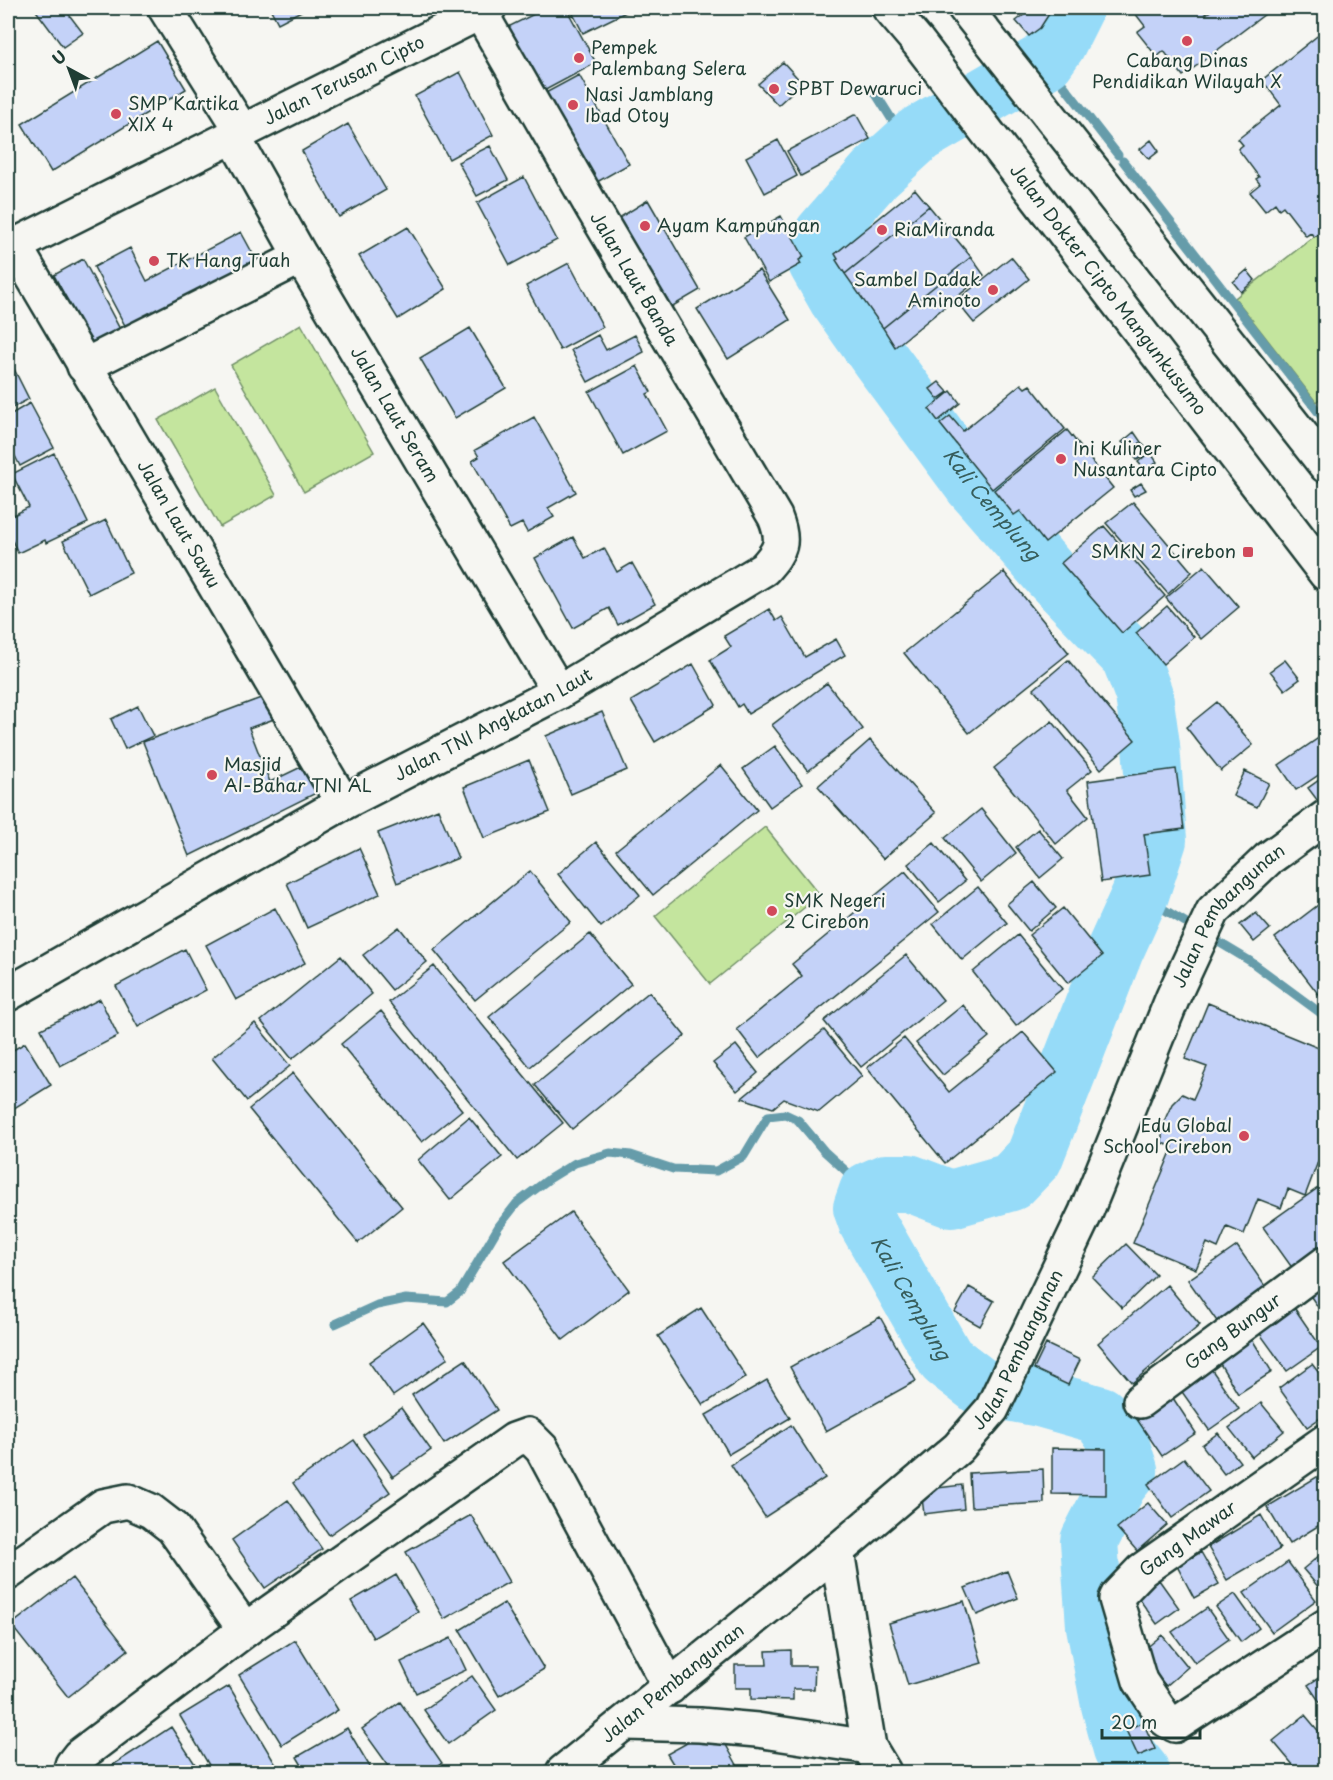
<svg xmlns="http://www.w3.org/2000/svg" width="1333" height="1780" font-family="'Playpen Sans',sans-serif">
	<style>
		.green { fill: #c4e59e; stroke: #729169; stroke-width: 1.5 }
		.lines { fill: none; stroke-linecap: round; stroke-linejoin: round }
		.stream { stroke: #669caa; stroke-width: 9 }
		.river { stroke: #96dbf8; stroke-width: 58 }
		.building { fill: #c4d2f8; stroke: #1f3d34; stroke-width: 1.5 }
		.minor-casing { stroke: #1f3d34; stroke-width: 38 }
		.major-casing { stroke: #1f3d34; stroke-width: 38 }
		.minor { stroke: #f6f6f2; stroke-width: 33 }
		.major { stroke: #f6f6f2; stroke-width: 33 }
		.poi-dot { fill: #d1495b; stroke: #f6f6f2; stroke-width: 2 }
		.labels { text-anchor: middle; stroke-width: 4.5; stroke-linejoin: round; paint-order: stroke }
		.poi-label { font-size: 18px; fill: #1f3d34; stroke: #f6f6f2; text-anchor: start }
		.street-label { font-size: 18px; fill: #1f3d34; stroke: #f6f6f2 }
		.water-label { font-size: 20px; font-style: italic; fill: #375d5b; stroke: #f6f6f2 }
	</style>
	<rect width="100%" height="100%" fill="#f6f6f2"/>
	<filter id="ink" filterUnits="userSpaceOnUse"><feTurbulence type="fractalNoise" baseFrequency=".0167" numOctaves="2"/><feDisplacementMap in="SourceGraphic" scale="12" xChannelSelector="R" yChannelSelector="G"/><feConvolveMatrix kernelMatrix="1 2 1 2 8 2 1 2 1" color-interpolation-filters="sRGB"/></filter>
	<g filter="url(#ink)">
		<path class="green" d="M1325,228V394L1316,402L1235,298Z
			M301,324L374,452L304,492L231,365Z
			M215,387L276,495L220,527L158,420Z
			M765,827L820,895L710,984L655,916Z"/>
		<g class="lines">
			<path class="stream" d="M1030,42L1118,155
				M874,91L908,145
				M1123,161L1326,422
				M1140,895L1250,961L1326,1017
				M335,1324L377,1305L406,1299L447,1302L460,1292L499,1226L517,1203L549,1179L575,1163L610,1153L631,1155L673,1169L716,1171L744,1156L768,1116L785,1114L798,1120L824,1151L868,1191"/>
			<path class="river" id="s1" d="M1075,8L1057,44L1045,61L919,134L875,174L823,234L817,247V263L837,298L880,359L973,485L1051,575L1130,657L1144,695L1151,745L1158,840L1140,895L1115,950L1034,1158L1011,1182L951,1199L909,1183H886L868,1191L862,1208L867,1222L946,1360L981,1387L1040,1398L1100,1415L1121,1446L1129,1470L1118,1484L1089,1541L1095,1626L1110,1705L1122,1749L1141,1772"/>
		</g>
		<path class="building" d="M34,8H64L83,33L63,47Z
			M270,8H307L278,23Z
			M546,8H566L596,63L538,94L504,29Z
			M570,8H634L583,33Z
			M1033,8H1036L1038,10L1044,8L1049,14L1040,28L1029,36L1016,21Z
			M1131,8H1201L1206,14L1215,8H1273L1183,76L1164,51L1157,57L1137,32L1145,26Z
			M1326,29V228L1314,237L1311,233L1306,236L1283,206L1279,209L1275,203L1265,211L1250,192L1260,184L1256,179L1259,177L1238,149L1243,145L1238,139L1281,105L1262,80Z
			M157,41L186,89L51,172L22,124Z
			M783,62L802,83L778,105L758,84Z
			M460,72L493,135L449,159L415,96Z
			M579,75L629,164L590,186L540,96Z
			M856,114L870,139L801,176L787,151Z
			M348,124L386,190L339,217L302,151Z
			M778,140L797,176L765,193L746,157Z
			M1151,140L1159,151L1149,159L1140,149Z
			M490,146L508,180L477,196L458,162Z
			M524,177L557,240L510,265L477,203Z
			M915,189L929,206L845,274L836,260L838,259L835,254Z
			M648,200L700,290L666,310L614,221Z
			M929,206L971,257L883,328L845,274Z
			M781,216L804,257L799,260L801,264L769,282L744,237Z
			M408,227L446,289L398,319L359,256Z
			M241,232L259,265L129,333L94,267L130,248L147,281Z
			M971,257L984,275L895,347L883,328Z
			M1011,257L1029,279L974,323L956,301Z
			M83,259L123,335L93,350L54,275Z
			M569,263L603,327L560,350L526,286Z
			M759,270L790,320L728,359L697,309Z
			M1247,270L1255,280L1241,292L1233,282Z
			M470,328L506,388L455,418L420,358Z
			M598,335L606,350L635,335L644,352L588,382L571,350Z
			M8,357L29,399L8,410Z
			M637,366L651,392L647,394L667,431L623,455L589,392Z
			M939,382L948,392L938,399L930,389Z
			M1021,384L1025,388L1030,385L1065,429L992,489L940,424L950,416L963,431Z
			M951,391L960,403L938,421L929,409Z
			M30,403L54,448L20,466L8,442V416Z
			M534,417L576,492L548,508L554,517L527,532L522,523L510,529L472,461L479,457L475,450Z
			M1067,430L1113,488L1045,543L1020,511L1014,515L994,490Z
			M1134,432L1141,442L1130,451L1122,442Z
			M1142,443L1149,452L1137,460L1130,451Z
			M1150,452L1157,462L1146,471L1138,462Z
			M54,453L88,523L46,543L45,540L18,553L8,532V518L29,507L12,474Z
			M1141,483L1146,490L1134,496L1130,490Z
			M1133,502L1192,572L1168,594L1106,523Z
			M106,520L131,573L89,594L63,541Z
			M1104,526L1165,596L1122,633L1061,563Z
			M573,537L585,558L604,548L617,572L632,563L655,604L618,625L609,608L573,628L535,558Z
			M1204,566L1239,607L1201,639L1166,598Z
			M1004,572L1069,653L969,733L904,653Z
			M1167,606L1194,637L1163,664L1136,633Z
			M769,609L776,621L782,617L805,657L836,639L845,655L748,714L742,704L738,707L710,660L731,647L724,636Z
			M1068,660L1135,740L1101,769L1034,689Z
			M1285,660L1300,679L1285,690L1270,671Z
			M693,664L716,705L655,742L631,701Z
			M827,683L863,729L808,771L772,725Z
			M261,698L274,719L249,728L270,782L301,767L316,793L189,856L143,742Z
			M1217,702L1253,745L1221,771L1186,727Z
			M138,706L153,736L125,749L111,719Z
			M602,712L627,770L571,794L546,736Z
			M1052,721L1092,770L1067,790L1088,817L1056,844L994,768Z
			M1326,733V770L1296,790L1279,765Z
			M870,740L936,813L883,859L818,786Z
			M775,746L802,784L770,807L743,769Z
			M529,760L550,812L484,838L464,787Z
			M721,765L757,810L653,895L616,850Z
			M1176,769L1184,829L1144,834L1150,875L1101,882L1088,781Z
			M1245,771L1269,783L1257,807L1233,796Z
			M1326,775V802L1321,805L1308,788Z
			M438,809L458,858L397,883L378,833Z
			M981,809L1016,853L981,882L945,838Z
			M1038,829L1063,859L1040,878L1016,847Z
			M596,842L640,895L601,927L558,874Z
			M934,843L965,881L939,902L908,864Z
			M359,848L380,894L307,928L287,883Z
			M530,871L571,922L475,1000L434,950Z
			M905,871L939,912L759,1058L737,1029L802,976L792,964Z
			M1034,882L1056,908L1029,931L1007,904Z
			M978,887L1007,923L962,960L933,924Z
			M1326,899V989L1319,995L1275,938Z
			M275,908L305,963L236,1000L206,945Z
			M1063,908L1102,956L1068,983L1029,935Z
			M1256,913L1270,929L1254,942L1240,925Z
			M399,927L427,962L392,990L363,955Z
			M590,934L631,984L530,1067L489,1017Z
			M1018,935L1062,989L1016,1026L973,972Z
			M185,949L206,990L138,1027L116,986Z
			M906,955L943,1000L861,1067L824,1021Z
			M341,956L372,994L292,1059L261,1021Z
			M434,966L563,1123L517,1160L389,1002Z
			M649,992L685,1036L572,1129L535,1085Z
			M100,999L118,1036L60,1066L41,1029Z
			M1208,1003L1326,1051V1162L1319,1159L1305,1196L1288,1189L1281,1208L1258,1199L1244,1234L1227,1227L1218,1248L1207,1243L1196,1269L1133,1243L1173,1147L1162,1143V1129L1166,1117L1172,1104L1182,1094L1193,1099L1207,1067L1185,1059Z
			M963,1005L989,1037L943,1075L916,1043Z
			M381,1011L462,1110L422,1142L341,1044Z
			M255,1023L290,1066L247,1101L212,1058Z
			M824,1030L862,1076L819,1112L784,1099L773,1108L742,1098Z
			M1023,1032L1057,1072L945,1163L867,1068L904,1038L949,1092Z
			M25,1043L51,1085L8,1112V1053Z
			M736,1045L758,1073L737,1091L713,1063Z
			M293,1073L402,1207L358,1243L249,1109Z
			M469,1117L502,1157L450,1200L418,1160Z
			M1325,1183L1326,1245L1293,1269L1263,1227Z
			M571,1212L629,1290L563,1340L504,1261Z
			M1126,1244L1156,1275L1122,1308L1092,1277Z
			M1237,1246L1272,1296L1223,1330L1188,1280Z
			M1326,1274V1319L1305,1288Z
			M1167,1285L1200,1325L1132,1383L1098,1343Z
			M969,1287L994,1301L980,1326L955,1312Z
			M1293,1306L1321,1347L1287,1371L1258,1331Z
			M701,1308L746,1377L703,1405L658,1336Z
			M880,1317L916,1381L826,1431L790,1367Z
			M423,1323L448,1358L393,1396L369,1362Z
			M1247,1331L1272,1372L1238,1394L1213,1352Z
			M1046,1344L1080,1360L1068,1385L1034,1369Z
			M465,1360L497,1410L444,1444L412,1395Z
			M1205,1360L1239,1409L1209,1430L1175,1382Z
			M1312,1364L1326,1382V1414L1307,1427L1279,1388Z
			M767,1380L790,1418L729,1454L706,1415Z
			M1171,1395L1196,1433L1162,1456L1136,1418Z
			M1261,1403L1284,1431L1252,1457L1229,1428Z
			M401,1408L431,1450L393,1477L363,1435Z
			M791,1425L825,1478L765,1517L731,1465Z
			M1218,1433L1240,1462L1224,1474L1202,1445Z
			M354,1440L390,1492L329,1535L293,1483Z
			M1052,1448L1106,1449V1495L1052,1494Z
			M1184,1458L1209,1491L1172,1518L1148,1484Z
			M1043,1469L1044,1503L971,1507L969,1473Z
			M1325,1472L1326,1521L1289,1544L1267,1507Z
			M962,1485L964,1509L924,1514L921,1490Z
			M288,1500L322,1549L265,1588L232,1540Z
			M1148,1503L1167,1525L1137,1551L1117,1528Z
			M471,1515L509,1582L444,1619L406,1552Z
			M1261,1515L1280,1549L1227,1580L1208,1547Z
			M1326,1550V1596L1303,1569Z
			M1201,1552L1219,1584L1194,1598L1177,1566Z
			M1288,1562L1316,1600L1272,1632L1244,1593Z
			M1007,1571L1018,1598L977,1615L965,1588Z
			M396,1575L418,1612L373,1638L351,1601Z
			M72,1578L128,1650L68,1697L11,1625Z
			M1159,1580L1179,1608L1157,1624L1137,1596Z
			M1235,1594L1259,1628L1241,1642L1216,1607Z
			M964,1601L982,1663L908,1685L889,1623Z
			M504,1603L544,1669L499,1696L460,1630Z
			M1207,1608L1229,1639L1195,1663L1172,1632Z
			M1162,1635L1188,1667L1166,1686L1139,1654Z
			M451,1638L466,1670L416,1693L401,1662Z
			M295,1640L338,1710L282,1745L239,1675Z
			M791,1650V1666H815L814,1689H793V1700L751,1699V1688H735V1665H767L766,1651Z
			M1326,1673V1711L1308,1685Z
			M472,1676L496,1710L448,1744L424,1710Z
			M229,1686L276,1765L263,1772H213L180,1716Z
			M400,1702L442,1763L428,1772H393L362,1729Z
			M1305,1715L1326,1740V1772H1299L1273,1741Z
			M1143,1722L1155,1749L1138,1756L1126,1730Z
			M171,1727L195,1764L182,1772H102Z
			M716,1727L741,1772H678L667,1754Z
			M347,1728L373,1772H306L297,1757Z"/>
		<g class="lines">
			<g class="minor-casing">
				<g id="minor">
					<path d="M165,8L242,131"/>
					<path id="s2" d="M233,136L301,257L559,692"/>
					<path id="s3" d="M14,245L343,803"/>
					<path id="s4" d="M8,249L489,8"/>
					<path d="M84,366L301,257"/>
					<path id="s5" d="M8,994L343,803L559,692L764,569C781,550 785,542 775,517L592,207L480,12"/>
					<path id="s6" d="M1140,1401L1326,1263"/>
					<path d="M1326,1441L1142,1570L1118,1595L1116,1599L1140,1681L1166,1720L1175,1725L1326,1626"/>
					<path d="M837,1551L869,1747L884,1772"/>
					<path d="M8,1573L103,1506L128,1501L151,1511L173,1528L245,1630"/>
					<path d="M626,1723L700,1725L757,1730L869,1747"/>
					<path d="M71,1772L72,1765L79,1756L245,1630L514,1440L528,1435L542,1449L670,1687"/>
					<path id="s7" d="M563,1772L837,1551L958,1448L992,1409L1086,1212L1173,997L1213,911L1268,859L1326,817"/>
				</g>
			</g>
			<g class="major-casing">
				<g id="major">
					<path id="s8" d="M889,8L918,42L1326,574"/>
					<path d="M965,8L1326,466"/>
				</g>
			</g>
			<use href="#minor" class="minor"/>
			<use href="#major" class="major"/>
		</g>
	</g>
	<g class="poi-dot">
		<circle cx="1187" cy="41" r="6"/>
		<circle cx="579" cy="58" r="6"/>
		<circle cx="774" cy="89" r="6"/>
		<circle cx="573" cy="105" r="6"/>
		<circle cx="116" cy="114" r="6"/>
		<circle cx="645" cy="226" r="6"/>
		<circle cx="882" cy="230" r="6"/>
		<circle cx="154" cy="261" r="6"/>
		<circle cx="993" cy="290" r="6"/>
		<circle cx="1061" cy="459" r="6"/>
		<rect x="1242" y="546" width="12" height="12" rx="3"/>
		<circle cx="212" cy="775" r="6"/>
		<circle cx="772" cy="911" r="6"/>
		<circle cx="1244" cy="1136" r="6"/>
	</g>
	<g class="labels">
		<g class="poi-label">
			<text x="591" y="54">Pempek<tspan x="591" dy="21">Palembang Selera</tspan></text>
			<text x="1187" y="67" text-anchor="middle">Cabang Dinas<tspan x="1187" dy="21">Pendidikan Wilayah X</tspan></text>
			<text x="786" y="95">SPBT Dewaruci</text>
			<text x="585" y="101">Nasi Jamblang<tspan x="585" dy="21">Ibad Otoy</tspan></text>
			<text x="128" y="110">SMP Kartika<tspan x="128" dy="21">XIX 4</tspan></text>
			<text x="657" y="232">Ayam Kampungan</text>
			<text x="894" y="236">RiaMiranda</text>
			<text x="166" y="267">TK Hang Tuah</text>
			<text x="981" y="286" text-anchor="end">Sambel Dadak<tspan x="981" dy="21">Aminoto</tspan></text>
			<text x="1073" y="455">Ini Kuliner<tspan x="1073" dy="21">Nusantara Cipto</tspan></text>
			<text x="1236" y="558" text-anchor="end">SMKN 2 Cirebon</text>
			<text x="224" y="771">Masjid<tspan x="224" dy="21">Al-Bahar TNI AL</tspan></text>
			<text x="784" y="907">SMK Negeri<tspan x="784" dy="21">2 Cirebon</tspan></text>
			<text x="1232" y="1132" text-anchor="end">Edu Global<tspan x="1232" dy="21">School Cirebon</tspan></text>
		</g>
		<g class="street-label">
			<text dy="6" stroke="none"><textPath href="#s4" startOffset="376">Jalan Terusan Cipto</textPath></text>
			<text transform="translate(634 279) rotate(59)" y="6">Jalan Laut Banda</text>
			<text dy="6" stroke="none"><textPath href="#s8" startOffset="357">Jalan Dokter Cipto Mangunkusumo</textPath></text>
			<text dy="6" stroke="none"><textPath href="#s2" startOffset="322">Jalan Laut Seram</textPath></text>
			<text dy="6" stroke="none"><textPath href="#s3" startOffset="324">Jalan Laut Sawu</textPath></text>
			<text dy="6" stroke="none"><textPath href="#s5" startOffset="555">Jalan TNI Angkatan Laut</textPath></text>
			<text dy="6" stroke="none"><textPath href="#s7" startOffset="1113">Jalan Pembangunan</textPath></text>
			<text dy="6" stroke="none"><textPath href="#s6" startOffset="116">Gang Bungur</textPath></text>
			<text dy="6" stroke="none"><textPath href="#s7" startOffset="627">Jalan Pembangunan</textPath></text>
			<text transform="translate(1188 1539) rotate(-36)" y="6">Gang Mawar</text>
			<text dy="6" stroke="none"><textPath href="#s7" startOffset="141">Jalan Pembangunan</textPath></text>
		</g>
		<g class="water-label">
			<text dy="7" stroke="none"><textPath href="#s1" startOffset="674">Kali Cemplung</textPath></text>
			<text dy="7" stroke="none"><textPath href="#s1" startOffset="1712">Kali Cemplung</textPath></text>
		</g>
	</g>
	<rect width="1333" height="1780" fill="none" stroke="#f6f6f2" stroke-width="30"/>
	<rect x="15" y="15" width="1303" height="1750" fill="none" stroke="#1f3d34" stroke-width="2" filter="url(#ink)"/>
	<g transform="translate(69 69) rotate(319)" stroke="#f6f6f2" stroke-width="4.5" paint-order="stroke">
	<path d="M0-4.5L10 22L0 15L-10 22Z" fill="#1f3d34"/>
	<text y="-9" font-size="16" font-weight="bold" text-anchor="middle" fill="#1f3d34">U</text>
	</g>
	<path d="M1102 1729v9h98v-9" fill="none" stroke="#1f3d34" stroke-width="3"/>
	<text x="1111" y="1729" font-size="18" fill="#1f3d34" stroke="#f6f6f2" stroke-width="4.5" paint-order="stroke">20 m</text>
</svg>
